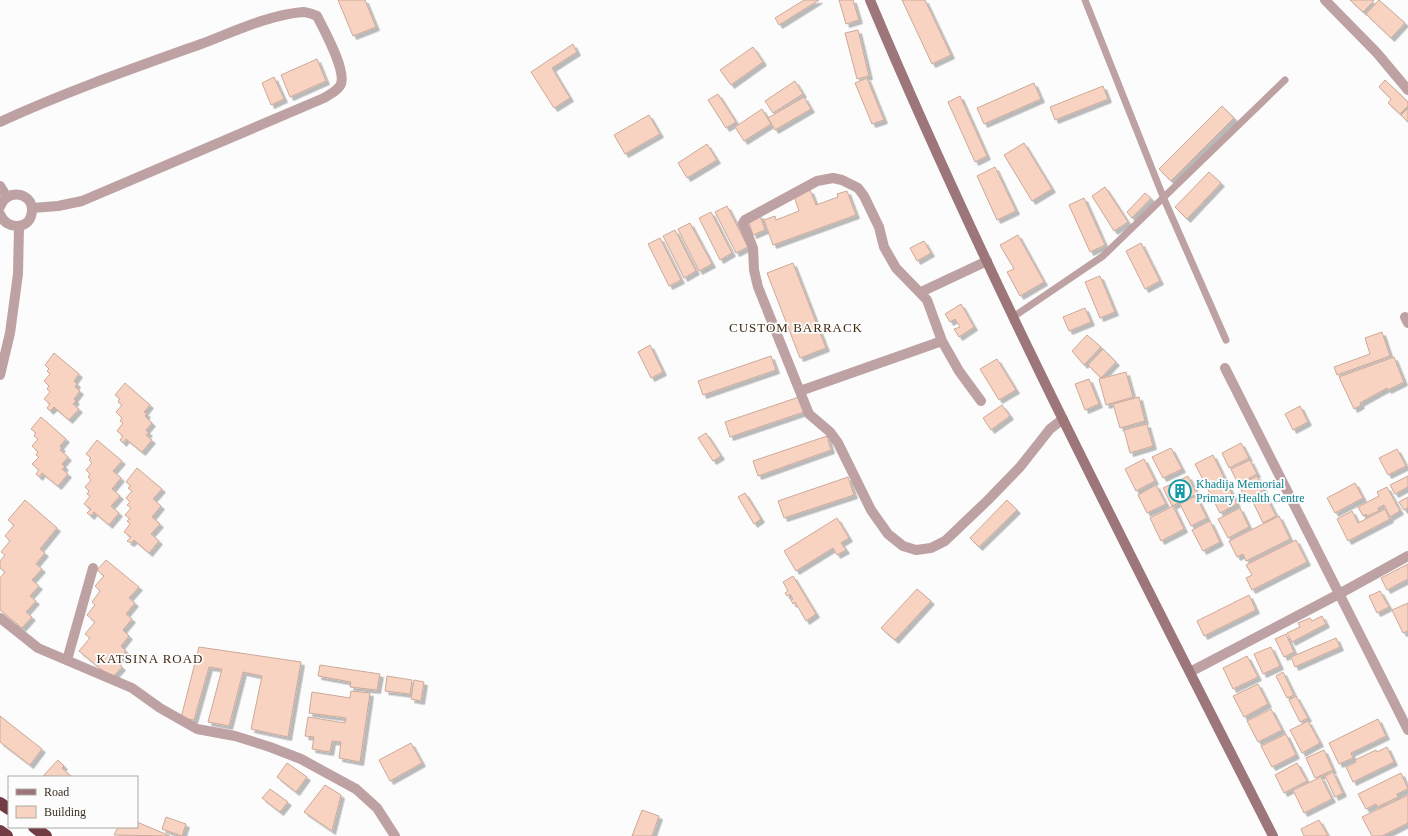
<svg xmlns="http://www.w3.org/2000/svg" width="1408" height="836" font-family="Georgia,serif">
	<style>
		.building { fill: #f8d3c2; stroke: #cca998; filter: url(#shadow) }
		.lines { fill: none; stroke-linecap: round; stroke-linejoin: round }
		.lane { stroke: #bda1a3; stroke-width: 7 }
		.street { stroke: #bda1a3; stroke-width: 10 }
		.secondary { stroke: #9d7679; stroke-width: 10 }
		.highway { stroke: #713c43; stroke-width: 12 }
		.labels { text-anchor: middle; stroke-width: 3.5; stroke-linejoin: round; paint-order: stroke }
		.culture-label { font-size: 12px; fill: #0d838f; stroke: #fcfcfc; text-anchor: start }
		.neighbourhood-label { font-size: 13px; letter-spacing: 1px; fill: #3f2b12; stroke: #fcfcfc }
	</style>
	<defs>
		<filter id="shadow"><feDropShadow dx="3.5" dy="3.5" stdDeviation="0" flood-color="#0004"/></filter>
	</defs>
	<rect width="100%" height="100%" fill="#fcfcfc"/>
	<path class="building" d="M338,0H365L376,27L353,36Z
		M804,0H819L779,25L775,18Z
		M839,0H853L859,20L846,24Z
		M902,0H925L951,55L932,64Z
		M1350,0H1372L1374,1L1363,12Z
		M1379,0L1405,23L1391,38L1366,14Z
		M858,30L869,76L857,79L845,33Z
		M573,44L577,52L552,68L570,98L554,108L531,72Z
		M753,47L763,62L731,85L720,70Z
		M317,59L326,81L290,97L281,75Z
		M274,77L284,99L271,105L262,83Z
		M867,78L884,120L872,124L855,83Z
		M1385,80L1408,102V106L1400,114L1388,103L1391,99L1379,87Z
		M795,81L803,94L773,113L765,101Z
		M1034,83L1041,99L984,124L977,108Z
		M1103,86L1108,99L1055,120L1050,107Z
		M718,94L736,122L726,128L708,100Z
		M960,96L987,156L975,162L948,102Z
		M804,97L811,109L775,130L768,118Z
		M1222,106L1234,118L1171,181L1159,169Z
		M1408,108V122L1401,115Z
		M762,109L771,124L744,141L735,127Z
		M649,115L660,134L625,154L614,135Z
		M1024,143L1052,189L1032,201L1004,155Z
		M707,144L717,160L687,178L678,163Z
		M995,167L1016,211L997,220L977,176Z
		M1209,172L1221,183L1187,219L1175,207Z
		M1105,187L1128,222L1114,231L1092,196Z
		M810,190L816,205L838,197L837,194L847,191L856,215L773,245L764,220L775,216L776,220L799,211L794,196Z
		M1145,193L1151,198L1132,218L1127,212Z
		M1084,198L1105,245L1090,252L1069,205Z
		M727,206L748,247L736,253L715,212Z
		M711,212L732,253L720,260L699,218Z
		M760,215L765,230L753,235L748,219Z
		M690,223L712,264L699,271L678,229Z
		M675,230L696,271L684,278L663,236Z
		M1018,235L1044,282L1020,296L1007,272L1014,269L1000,245Z
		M660,238L681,280L669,286L648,244Z
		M924,241L931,253L917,261L910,248Z
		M1141,243L1160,281L1145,289L1126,251Z
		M793,263L826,348L800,358L767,273Z
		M1100,276L1115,312L1100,318L1085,282Z
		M961,304L974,327L959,337L954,329L960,327L955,319L950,322L945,314Z
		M1085,308L1091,322L1069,331L1063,317Z
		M1382,332L1390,356L1337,375L1334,367L1370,354L1365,338Z
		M1087,335L1101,347L1084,365L1072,351Z
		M650,345L663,372L651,378L638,352Z
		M1103,349L1116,362L1101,378L1088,365Z
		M54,353L79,374L74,381L77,384L75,387L80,391L74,399L76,401L73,404L79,409L69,420L54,407L50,411L47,408L50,404L44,399L50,392L47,389L49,386L44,381L50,374L47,371L49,369L45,365Z
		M771,356L776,370L703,395L698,381Z
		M1394,357L1404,382L1388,390L1387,388L1360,403L1361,405L1354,409L1339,377Z
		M997,359L1016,390L999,400L980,369Z
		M1126,372L1133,397L1106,405L1099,379Z
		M1089,379L1099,404L1085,410L1075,384Z
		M125,383L150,405L144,412L147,414L145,416L152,423L146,430L149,433L146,435L152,440L142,452L126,439L123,443L120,440L123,436L117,431L123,423L120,421L122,418L116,412L122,405L118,402L120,399L115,395Z
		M799,397L804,412L730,437L725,422Z
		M1139,397L1145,421L1120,428L1113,404Z
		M1002,405L1010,416L991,430L983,418Z
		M1300,406L1308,422L1293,430L1285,414Z
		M41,417L66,439L60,446L62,448L60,450L68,457L62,464L65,467L62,469L68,474L58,486L42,473L39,477L36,474L39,470L32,464L39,457L36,455L38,452L32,446L38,439L34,436L36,433L31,429Z
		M1147,424L1153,446L1130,453L1124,430Z
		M706,433L721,456L713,461L698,438Z
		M827,436L831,450L758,476L753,461Z
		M97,440L122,461L113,471L121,478L112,489L120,496L111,506L119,513L109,525L94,512L91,516L87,513L91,509L84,504L90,496L87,494L89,491L85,487L91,480L88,477L90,474L86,470L92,463L89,460L91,458L86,454Z
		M1241,443L1249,458L1229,468L1222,453Z
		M1171,448L1182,469L1163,478L1152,457Z
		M1397,449L1406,466L1388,475L1379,458Z
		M1213,455L1237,504L1220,513L1195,464Z
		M1144,459L1155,481L1136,491L1125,469Z
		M1250,460L1257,474L1238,484L1231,469Z
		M137,468L162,489L153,499L161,506L152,517L160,524L151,534L159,541L149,553L134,540L131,543L127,541L131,537L124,532L130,524L127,521L130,519L125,515L131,508L127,505L130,502L126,498L132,491L128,488L131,486L126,482Z
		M1188,476L1197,494L1172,506L1163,488Z
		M1257,476L1264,490L1245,499L1239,485Z
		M1408,476V487L1395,494L1390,485Z
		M848,477L854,495L784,518L778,501Z
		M1355,483L1363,498L1335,513L1327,498Z
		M1156,485L1166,504L1147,513L1138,495Z
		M1387,487L1400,511L1390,517L1384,505L1378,508L1379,511L1367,516L1366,514L1363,516L1358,507L1379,496L1377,492Z
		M745,493L761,519L754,524L738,497Z
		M1265,494L1276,516L1263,523L1252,500Z
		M1196,496L1207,518L1191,526L1180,504Z
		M1408,497V508L1404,510L1399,502Z
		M25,500L57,528L40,549L45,553L36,564L42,569L32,580L39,586L30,596L36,601L26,612L32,617L22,628L0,610V578L5,572L0,568V561L5,555L1,552L10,541L5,536L14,525L8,520Z
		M1007,500L1017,510L979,547L970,538Z
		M1173,506L1184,529L1161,541L1150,518Z
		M1240,508L1249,527L1228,538L1218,519Z
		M1385,509L1390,519L1348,541L1337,519L1352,511L1358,523Z
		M1279,516L1290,539L1246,561L1243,554L1237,557L1229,541Z
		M837,518L849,538L841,543L846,550L837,555L833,548L796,571L784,551Z
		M1210,521L1220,542L1203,551L1192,530Z
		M1296,540L1307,562L1252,590L1246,578L1252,575L1246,565Z
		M106,560L139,587L129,598L135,603L126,614L132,619L123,630L129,636L121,646L126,651L117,662L122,667L112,678L79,651L90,638L85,634L95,622L87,615L95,605L92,602L100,591L95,586L104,576L97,570Z
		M1408,564V579L1387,590L1381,578Z
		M793,576L816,614L806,621L795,602L793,604L791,600L793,599L790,594L787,596L785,593L788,591L783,582Z
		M917,589L931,601L895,640L881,628Z
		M1380,591L1389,607L1377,613L1369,596Z
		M1249,595L1256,610L1204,636L1197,621Z
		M1408,603V631L1403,633L1392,610Z
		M1322,616L1326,624L1292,642L1287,633L1300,627L1298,623L1310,618L1312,621Z
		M1286,634L1294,652L1284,657L1275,639Z
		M1336,638L1340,647L1295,667L1291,657Z
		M199,647L301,662L288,737L251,729L262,676L243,672L229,726L208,722L222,669L209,667L194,720L181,718Z
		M1271,647L1280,666L1263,674L1254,654Z
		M1247,656L1258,677L1233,689L1223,668Z
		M320,665L380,674L377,690L350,687L351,682L318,676Z
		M1283,672L1294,695L1287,698L1276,676Z
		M387,676L412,680L410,694L385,691Z
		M414,680L424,682L421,701L411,699Z
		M1258,684L1268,704L1244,717L1233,696Z
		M351,691L370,693L360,762L339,758L341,742L332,741L330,752L312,749L314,737L305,736L308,717L345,723L346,718L309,713L312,692L350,698Z
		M1296,696L1308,718L1300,722L1289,700Z
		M1271,709L1282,730L1258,742L1247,721Z
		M0,716L42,749L30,765L0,742Z
		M1378,719L1386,736L1351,753L1353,758L1339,764L1329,743Z
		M1308,721L1320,743L1302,753L1290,730Z
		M1286,734L1296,755L1272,767L1261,746Z
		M411,743L422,763L390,781L379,760Z
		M1387,747L1394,762L1353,782L1346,767L1356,762L1355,760L1376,750L1377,752Z
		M1324,750L1333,770L1315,778L1306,758Z
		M58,760L64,766L62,768L72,777L43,776Z
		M287,763L307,777L296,792L277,777Z
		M1297,763L1307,781L1284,793L1275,775Z
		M1333,772L1343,793L1335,797L1325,776Z
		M1401,773L1408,789L1397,794L1398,797L1377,807L1376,804L1366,809L1358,794Z
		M1321,777L1332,799L1304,813L1293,790Z
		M325,785L341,795L332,831L304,812Z
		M270,789L288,802L280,812L262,798Z
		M1408,795V823L1382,836H1372L1362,817Z
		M642,810L659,816L652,836H632Z
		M166,817L186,824L182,836L162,829Z
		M1319,820L1328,836H1304L1301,829Z
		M137,822L170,836L114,835L118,827H137Z"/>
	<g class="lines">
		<path class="lane" d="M1085,0L1164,199L1226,340
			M1013,317L1103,256L1285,80"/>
		<path class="street" d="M1325,0L1377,53L1408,90
			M0,122C65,92 134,68 201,44C233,32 268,15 303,12C308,12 312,14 317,16C324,30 346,69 341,84C338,91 330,94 324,98L82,201L58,206L32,208
			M0,186L7,197
			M0,207C5,189 32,191 32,210C32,230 6,231 0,214
			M921,292L987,261
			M1405,317L1408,323
			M1225,368L1408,730
			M0,375L10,333L18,274L19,227
			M800,391L942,341
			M981,401L959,371L942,341L927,300L896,268L884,247L879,227L864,196L858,188L842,180L833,178L817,181L745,220L743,223L753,248L754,270L758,287L809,414L830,432L838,443L871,510L888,534L903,546L916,550L931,548L945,541L988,500L1020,467L1050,429L1063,419
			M0,618L38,648L132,688L160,708L197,729L235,736L270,747L301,759L356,789L377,808L395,836
			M67,660L93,568
			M1190,672L1339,594L1408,556"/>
		<path class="secondary" d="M870,0C990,286 1133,560 1273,836"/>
		<path class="highway" d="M0,803L9,809
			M34,827L46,836
			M0,831L7,836"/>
	</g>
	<defs>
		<g id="building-ring" transform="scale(1.15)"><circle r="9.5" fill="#fcfcfc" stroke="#0f9aa8" stroke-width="1.5"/><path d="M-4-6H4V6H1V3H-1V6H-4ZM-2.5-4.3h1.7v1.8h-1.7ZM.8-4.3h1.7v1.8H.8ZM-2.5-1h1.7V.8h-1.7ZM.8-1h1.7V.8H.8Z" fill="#0f9aa8"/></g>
	</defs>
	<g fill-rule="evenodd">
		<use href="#building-ring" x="1180" y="491"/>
	</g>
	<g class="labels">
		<g class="culture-label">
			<text x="1196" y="488">Khadija Memorial<tspan x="1196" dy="14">Primary Health Centre</tspan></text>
		</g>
		<g class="neighbourhood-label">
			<text x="796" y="332">CUSTOM BARRACK</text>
			<text x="150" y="663">KATSINA ROAD</text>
		</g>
	</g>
	<rect x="8" y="776" width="130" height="52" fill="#fcfcfc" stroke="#aeaaa5"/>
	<rect x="16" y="789" width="20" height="6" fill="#9d7679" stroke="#aeaaa5"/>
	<text x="44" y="796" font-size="12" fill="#382e23">Road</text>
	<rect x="16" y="806" width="20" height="12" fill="#f8d3c2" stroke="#aeaaa5"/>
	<text x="44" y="816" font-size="12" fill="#382e23">Building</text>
</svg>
